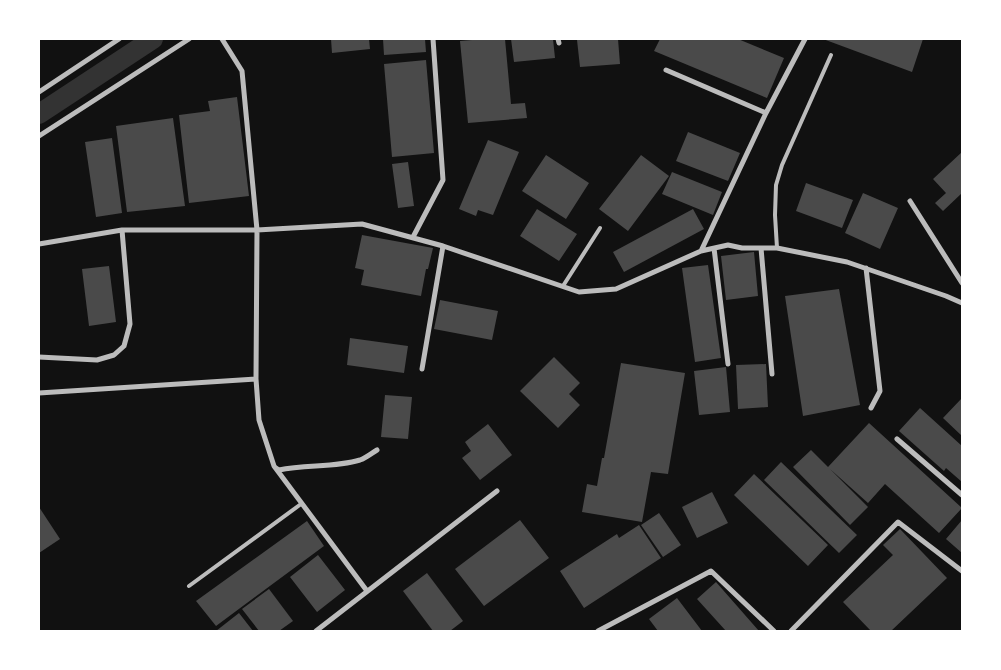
<svg xmlns="http://www.w3.org/2000/svg" width="1001" height="670" font-family="'Noto Sans',sans-serif">
	<style>
		.lines { fill: none; stroke-linecap: round; stroke-linejoin: round }
		.canal { stroke: #333; stroke-width: 20 }
		.building { fill: #4a4a4a }
		.service { stroke: #bcbcbc; stroke-width: 4 }
		.minor { stroke: #bcbcbc; stroke-width: 5 }
	</style>
	<rect width="100%" height="100%" fill="#111"/>
	<g class="lines">
		<path class="canal" d="M39,114L153,39"/>
	</g>
	<path class="building" d="M331,39H369L370,49L332,53Z
		M383,39H425L426,52L384,55Z
		M484,39H505L511,104L525,103L527,118L468,123L460,41Z
		M511,39H553L555,58L514,62Z
		M598,39H618L620,64L580,67L577,40Z
		M660,39H738L784,58L767,98L654,51Z
		M823,39H923L912,72Z
		M426,60L434,153L392,157L384,64Z
		M237,97L249,196L189,203L179,115L210,111L208,101Z
		M173,118L185,206L127,212L116,126Z
		M688,132L740,153L728,181L676,161Z
		M112,138L122,213L96,217L85,142Z
		M488,140L519,152L493,215L478,210L476,216L459,209Z
		M962,152V193L943,211L935,203L946,193L933,179Z
		M546,155L589,183L566,219L522,191Z
		M641,155L669,176L628,231L599,209Z
		M408,162L414,206L398,208L392,164Z
		M672,172L722,192L713,215L662,194Z
		M806,183L853,200L842,228L796,211Z
		M863,193L898,208L880,249L845,233Z
		M537,209L577,234L559,261L520,236Z
		M693,209L704,229L624,272L613,252Z
		M362,235L433,248L428,269H426L421,296L361,285L364,270L355,268Z
		M754,252L758,296L726,300L721,256Z
		M708,265L721,358L695,362L682,268Z
		M109,266L116,322L89,326L82,269Z
		M839,289L860,405L803,416L785,296Z
		M440,300L498,311L492,340L434,329Z
		M350,338L408,346L404,373L347,365Z
		M554,357L580,383L569,394L580,405L558,428L520,391Z
		M621,363L685,373L668,474L651,472L642,522L582,512L587,484L597,486L602,458H604Z
		M766,364L768,407L738,409L736,365Z
		M726,367L730,412L699,415L694,371Z
		M385,395L412,397L408,439L381,437Z
		M962,398V436L943,418Z
		M920,408L962,446V482L946,468L944,471L899,431Z
		M869,423L962,508L939,533L885,484L868,503L830,469L868,507L850,525L793,467L811,450L828,467Z
		M488,424L512,455L480,480L462,458L471,451L465,442Z
		M781,462L857,535L839,553L764,480Z
		M754,474L828,545L808,566L734,495Z
		M712,492L728,523L697,538L682,507Z
		M39,507L60,539L39,553Z
		M659,513L681,545L663,557L641,525Z
		M520,520L549,558L484,606L455,569Z
		M962,520V553L946,539Z
		M307,521L324,546L216,626L196,601Z
		M639,525L661,558L584,608L560,571L617,534L619,538Z
		M900,529L947,578L891,631H871L843,602L893,555L883,545Z
		M318,555L345,590L317,612L290,577Z
		M427,573L463,621L450,631H433L403,591Z
		M716,582L759,631H726L697,599Z
		M269,589L293,621L279,631H259L242,609Z
		M677,598L702,631H658L649,619Z
		M239,613L253,631H216Z"/>
	<g class="lines">
		<path class="service" d="M777,248L775,215L776,185L782,165L831,55
			M563,286L600,228
			M189,586L301,504"/>
		<path class="minor" d="M222,39L242,71L257,230L256,379L259,420L274,466L367,591
			M558,39L559,43
			M666,70L766,113
			M39,92L119,39
			M39,136L189,39
			M910,201L962,283
			M413,237L443,180L433,39
			M39,244L122,230H257L362,224L443,246L579,292L616,289L701,251L728,245L742,248H777L847,262L946,296L962,303
			M714,248L728,364
			M761,248L772,374
			M701,251L766,113L805,39
			M866,268L880,391L871,408
			M39,357L97,360L114,355L124,346L130,324L122,230
			M422,369L443,246
			M39,393L256,379
			M897,439L962,495
			M276,468L279,470C305,464 334,468 360,460C366,458 372,453 377,450
			M316,631L497,491
			M598,631L711,571L774,631
			M791,631L898,522L962,571"/>
	</g>
	<rect width="1001" height="670" fill="none" stroke="#ffffff" stroke-width="80"/>
</svg>
